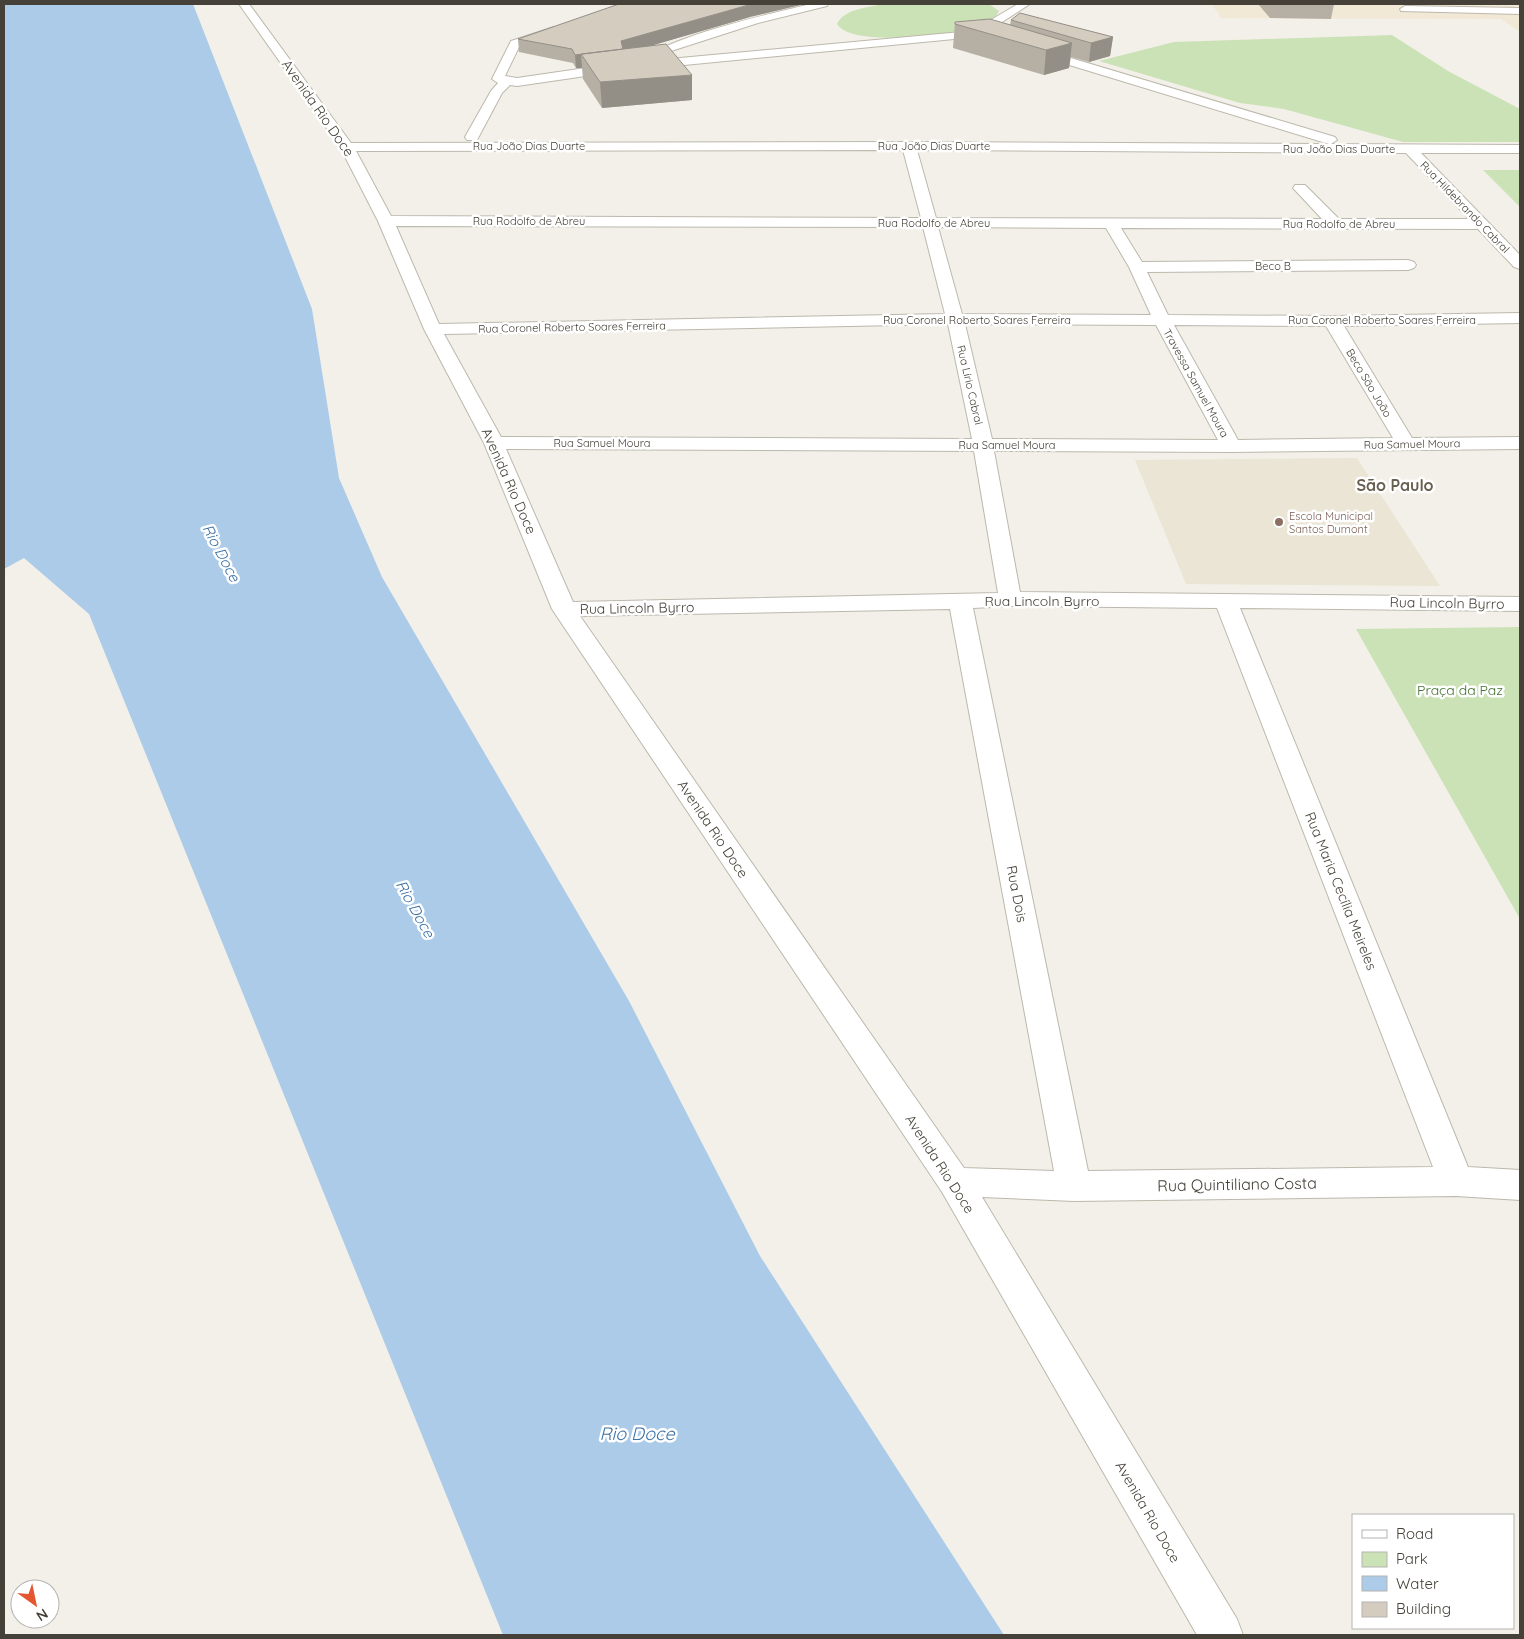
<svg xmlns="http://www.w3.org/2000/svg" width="1524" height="1639" font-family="Quicksand,sans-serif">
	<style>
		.commercial { fill: #f2e8d6 }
		.education { fill: #eae5d4 }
		.green { fill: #cbe2b6 }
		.water { fill: #abcbe9 }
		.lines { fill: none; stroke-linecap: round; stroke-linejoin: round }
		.minor-casing { stroke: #bdb8ac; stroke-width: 2 }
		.minor { fill: #fff; fill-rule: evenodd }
		.wall { fill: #b5afa4 }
		.shaded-wall { fill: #948f86 }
		.building { fill: #d3ccbf; stroke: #948f86 }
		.education-dot { fill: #8d6e63; stroke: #fff; stroke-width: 2 }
		.labels { text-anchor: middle; stroke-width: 5; stroke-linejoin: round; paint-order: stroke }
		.far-street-label { font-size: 11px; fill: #454138; stroke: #fff }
		.far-education-label { font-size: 11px; fill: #785e54; stroke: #fff; text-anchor: start }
		.street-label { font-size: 14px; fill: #454138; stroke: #fff }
		.park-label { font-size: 14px; fill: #457131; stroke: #fff }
		.water-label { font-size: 15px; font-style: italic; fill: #3c72a6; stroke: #fff }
		.far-district-label { font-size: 16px; font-weight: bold; fill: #675f50; stroke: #fff }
		.near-street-label { font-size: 16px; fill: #454138; stroke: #fff }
		.near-water-label { font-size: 18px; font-style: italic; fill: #3c72a6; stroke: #fff }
	</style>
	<rect width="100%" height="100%" fill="#f2f0e8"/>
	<path class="commercial" d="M1212,4H1520V32L1501,19L1221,18Z"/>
	<path class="education" d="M1357,458L1440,586L1186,584L1135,460Z"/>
	<path class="green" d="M884,4H989L999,11C996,17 992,21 986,24C962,34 852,49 837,24C844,9 869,7 884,4Z
		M1392,35L1448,71L1520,109V142H1403L1284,109L1240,103L1099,61L1174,42Z
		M1483,170H1520V207Z
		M1520,627V919L1356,629Z"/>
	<path class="water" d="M4,4H193L312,309L339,478L382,577L629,1001L760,1256L1004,1635H503L89,614L24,558L4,569Z"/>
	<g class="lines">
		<g class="minor-casing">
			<path id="minor" d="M239,4H249L351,143L909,142L1329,144L1030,53L1028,51L1030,49L1034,47L1335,137L1337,140L1331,144L1520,145V153H1421L1520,255V269L1514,267L1478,229L1121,228L1142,262L1408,260L1414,262L1416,265L1414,268L1408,270L1147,272L1168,315L1332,316L1520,313V323L1344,326L1412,438L1520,437V449L1231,452L994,451L1020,592L1520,597V611L1240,608L1468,1167L1520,1170V1200L1456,1196L1074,1201L982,1197L1237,1619L1243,1635H1197L942,1192L552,609L484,443L424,329L378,221L340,147ZM903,150L921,218L391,216L356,151ZM917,150L1406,153L1469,219H1339L1305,185H1295L1293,188L1322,219L936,218ZM396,226L923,227L945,314L439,324ZM938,227L1106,228L1129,267L1151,315L962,314ZM948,324L972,439L501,437L444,334ZM965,324L1156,325L1218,440L992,439ZM1174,325L1326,326L1393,438L1238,440ZM506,449L974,451L998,593L573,602ZM1010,606L1217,608L1433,1167L1088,1171L973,608ZM950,609L1054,1171L964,1168L580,616Z
				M811,4H828L827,6L758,23L668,52L658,60L972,31L1018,4H1030L985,33L994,36L996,38L990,41L975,37L643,69L637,65C659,38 774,13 811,4Z
				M1405,6L1520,8V14L1401,11L1400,9Z
				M554,27L560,30L558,32L520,45L505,76L517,78L620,63L626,67L620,71L517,86L510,85L502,93L477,140H467L465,137L491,91L498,83L492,79L511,41Z"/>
		</g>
		<use href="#minor" class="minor"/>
	</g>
	<path class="wall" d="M1258,4H1450L1449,5L1334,4L1331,19L1270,18Z
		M750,17L649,46L692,75V100L602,108L583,79L582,68H576L573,63L519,52L518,39Z
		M1011,20L1113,37L1110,56L1089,62L1071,57L1069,68L1044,75L953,48L955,22L1010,25Z"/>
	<path class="shaded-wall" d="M752,4H805L750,17L623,54H581L582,68H576L575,55L621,41Z
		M1113,37L1110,56L1089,62L1091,43Z
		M1072,43L1069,68L1044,75L1046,50Z
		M692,75V100L602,108L600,82Z"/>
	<path class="building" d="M619,4H752L621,41L623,49L575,55L572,49L518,39Z
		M1020,13L1113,37L1091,43L1011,20Z
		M990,19L1072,43L1046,50L955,24V22Z
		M666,44L692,75L600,82L581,54Z"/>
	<circle class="education-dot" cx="1279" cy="522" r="5"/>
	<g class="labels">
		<g class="far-street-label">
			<text x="529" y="150">Rua João Dias Duarte</text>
			<text x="934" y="150">Rua João Dias Duarte</text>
			<text x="1339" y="153">Rua João Dias Duarte</text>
			<text transform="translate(1465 207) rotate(46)" y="4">Rua Hildebrando Cabral</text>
			<text x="529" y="225">Rua Rodolfo de Abreu</text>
			<text x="934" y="227">Rua Rodolfo de Abreu</text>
			<text x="1339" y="228">Rua Rodolfo de Abreu</text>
			<text x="1273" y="270">Beco B</text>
			<text x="977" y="324">Rua Coronel Roberto Soares Ferreira</text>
			<text x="1382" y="324">Rua Coronel Roberto Soares Ferreira</text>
			<text transform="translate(572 327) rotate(-1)" y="4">Rua Coronel Roberto Soares Ferreira</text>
			<text transform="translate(1196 383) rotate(61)" y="4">Travessa Samuel Moura</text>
			<text transform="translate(1369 383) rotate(59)" y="4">Beco São João</text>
			<text transform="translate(970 385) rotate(77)" y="4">Rua Lírio Cabral</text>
			<text x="602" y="447">Rua Samuel Moura</text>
			<text transform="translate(1412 444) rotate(-1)" y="4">Rua Samuel Moura</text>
			<text x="1007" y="449">Rua Samuel Moura</text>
		</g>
		<g class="far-education-label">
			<text x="1289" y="520">Escola Municipal<tspan x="1289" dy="13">Santos Dumont</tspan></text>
		</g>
		<g class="street-label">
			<text transform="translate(318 108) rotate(55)" y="5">Avenida Rio Doce</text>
			<text transform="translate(509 481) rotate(66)" y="5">Avenida Rio Doce</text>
			<text x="1042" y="606">Rua Lincoln Byrro</text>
			<text transform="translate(1447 603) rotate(1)" y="5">Rua Lincoln Byrro</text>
			<text transform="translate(637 608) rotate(-1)" y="5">Rua Lincoln Byrro</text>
			<text transform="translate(713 829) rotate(56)" y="5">Avenida Rio Doce</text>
			<text transform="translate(1341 891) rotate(68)" y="5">Rua Maria Cecília Meireles</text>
			<text transform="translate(1017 894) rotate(79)" y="5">Rua Dois</text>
			<text transform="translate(940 1164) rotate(57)" y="5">Avenida Rio Doce</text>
			<text transform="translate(1148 1512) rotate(60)" y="5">Avenida Rio Doce</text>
		</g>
		<g class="park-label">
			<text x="1460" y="695">Praça da Paz</text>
		</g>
		<g class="water-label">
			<text transform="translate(221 553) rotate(62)" y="5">Rio Doce</text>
			<text transform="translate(415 909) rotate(61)" y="5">Rio Doce</text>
		</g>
		<g class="far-district-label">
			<text x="1395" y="491">São Paulo</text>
		</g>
		<g class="near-street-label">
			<text transform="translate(1237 1184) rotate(-1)" y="6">Rua Quintiliano Costa</text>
		</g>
		<g class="near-water-label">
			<text x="637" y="1440">Rio Doce</text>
		</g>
	</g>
	<rect width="1524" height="1639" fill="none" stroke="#454138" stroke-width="10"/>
	<rect x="1352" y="1514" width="162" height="115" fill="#ffffff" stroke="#b5b3af"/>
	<rect x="1362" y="1530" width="25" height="8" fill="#ffffff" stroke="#b5b3af"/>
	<text x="1396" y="1539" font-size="15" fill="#454138">Road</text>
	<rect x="1362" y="1552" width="25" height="15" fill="#cbe2b6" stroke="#b5b3af"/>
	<text x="1396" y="1564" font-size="15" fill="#454138">Park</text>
	<rect x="1362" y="1576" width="25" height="15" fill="#abcbe9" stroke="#b5b3af"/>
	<text x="1396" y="1589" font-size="15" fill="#454138">Water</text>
	<rect x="1362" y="1602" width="25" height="15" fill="#d3ccbf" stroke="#b5b3af"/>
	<text x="1396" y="1614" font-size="15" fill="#454138">Building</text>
	<g transform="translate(35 1604) rotate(147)"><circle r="24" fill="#ffffff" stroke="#b5b3af"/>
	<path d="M0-4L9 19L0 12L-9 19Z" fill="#e3562f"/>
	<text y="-8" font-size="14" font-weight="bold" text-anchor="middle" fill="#454138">N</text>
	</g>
</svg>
